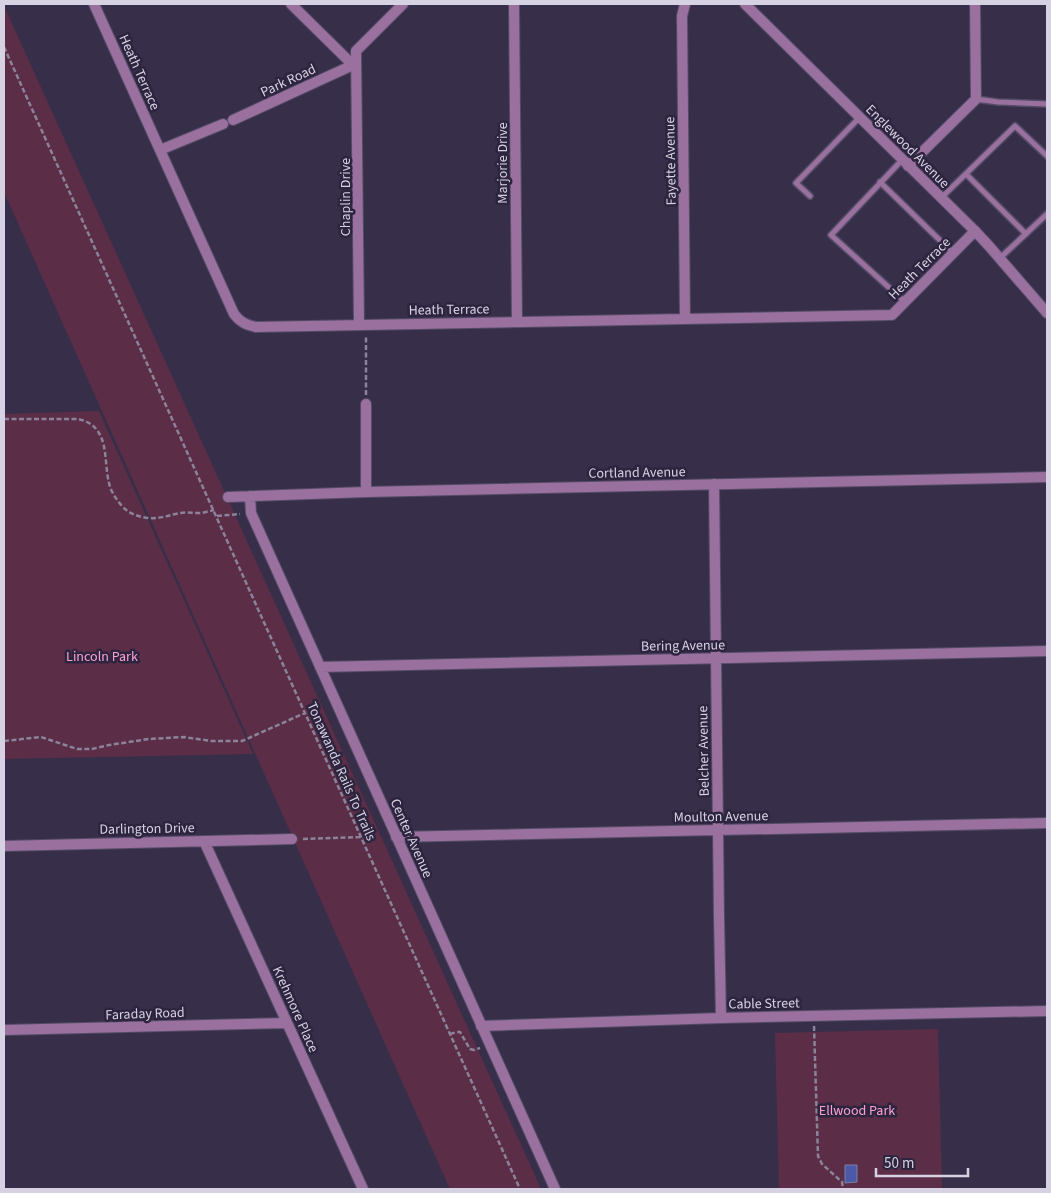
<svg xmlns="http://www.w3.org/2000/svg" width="1051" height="1193" font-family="'Source Sans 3',sans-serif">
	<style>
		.green { fill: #5c2d47 }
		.building { fill: #4c58a8; stroke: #7a82a2 }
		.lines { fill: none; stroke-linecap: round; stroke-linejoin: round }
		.service-casing { stroke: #544c66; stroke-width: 8 }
		.minor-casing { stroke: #544c66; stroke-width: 12 }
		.tertiary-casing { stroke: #544c66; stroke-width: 12 }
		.path { stroke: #8a8399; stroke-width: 2.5; stroke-dasharray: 5 2.5; stroke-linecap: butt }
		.service { stroke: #9a709f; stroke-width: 5 }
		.minor { stroke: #9a709f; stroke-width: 10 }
		.tertiary { stroke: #9a709f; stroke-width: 10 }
		.labels { text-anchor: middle; stroke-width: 5; stroke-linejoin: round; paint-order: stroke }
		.street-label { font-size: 14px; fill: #d7d2e3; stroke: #2d253f }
		.park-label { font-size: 14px; fill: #fda0d1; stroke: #2d253f }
	</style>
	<rect width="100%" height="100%" fill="#372f4a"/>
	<path class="green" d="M4,6L541,1189H450L4,192Z
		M99,411L253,754L4,759V414Z
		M938,1029L942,1189H779L775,1033Z"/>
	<path class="building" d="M845,1165H857V1182L845,1183Z"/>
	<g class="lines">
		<g class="service-casing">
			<path id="service" d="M976,99L998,102L1047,104
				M902,160L831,235L905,302
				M966,174L1026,234
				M880,182L953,253
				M810,196L796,183L860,117
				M941,198L1015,126L1047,156
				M1000,258L1047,214"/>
		</g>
		<g class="minor-casing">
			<path id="minor" d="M94,4L234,314C240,322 246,325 256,327L892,315L975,231
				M291,4L356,68
				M514,4L517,322
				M233,120L353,65
				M160,150L223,124
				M908,166L976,99L975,4
				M685,319L682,16L685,4
				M359,325L356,51L403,4
				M366,404V492
				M714,484L719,917L721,1018
				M250,496L251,513L555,1189
				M228,497L366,492L1047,477
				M320,667L1047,651
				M396,837L1047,823
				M204,841L363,1189
				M4,846L292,839
				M481,1026L721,1018L1047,1011
				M4,1030L287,1023"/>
		</g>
		<g class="tertiary-casing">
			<path id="tertiary" d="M745,4L975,231L989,246L1047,313"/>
		</g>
		<path class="path" d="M4,47L520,1189
			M366,395V336
			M4,419H78C111,426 103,460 109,483C111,492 116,499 122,506C129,514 139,517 149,518C160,519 169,515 180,513C186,512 192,513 199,513C204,513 209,511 214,510
			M217,516L240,514
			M4,741L41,737L77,749H92L109,745L149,739L184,737L211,741H242L305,713
			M303,839L362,837
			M814,1026L818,1156L822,1164L842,1182L843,1189
			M450,1034L457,1032H460L470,1049L474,1050L480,1048"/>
		<use href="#service" class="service"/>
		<use href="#minor" class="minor"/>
		<use href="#tertiary" class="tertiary"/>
	</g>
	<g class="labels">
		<g class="street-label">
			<text transform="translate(140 72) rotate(66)" y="5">Heath Terrace</text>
			<text transform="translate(288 80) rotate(-25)" y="5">Park Road</text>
			<text transform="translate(908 146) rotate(45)" y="5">Englewood Avenue</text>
			<text transform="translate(670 161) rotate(-91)" y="5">Fayette Avenue</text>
			<text transform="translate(502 163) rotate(-90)" y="5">Marjorie Drive</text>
			<text transform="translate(345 197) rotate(-90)" y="5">Chaplin Drive</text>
			<text transform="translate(919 268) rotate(-45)" y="5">Heath Terrace</text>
			<text transform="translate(449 309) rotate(-1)" y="5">Heath Terrace</text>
			<text transform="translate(637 472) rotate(-1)" y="5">Cortland Avenue</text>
			<text transform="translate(683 645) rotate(-1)" y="5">Bering Avenue</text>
			<text transform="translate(703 751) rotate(-91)" y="5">Belcher Avenue</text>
			<text transform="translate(342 771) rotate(66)" y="5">Tonawanda Rails To Trails</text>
			<text transform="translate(721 816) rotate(-1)" y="5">Moulton Avenue</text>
			<text transform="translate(147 828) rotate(-1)" y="5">Darlington Drive</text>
			<text transform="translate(412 838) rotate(66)" y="5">Center Avenue</text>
			<text transform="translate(764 1003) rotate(-1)" y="5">Cable Street</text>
			<text transform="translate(296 1009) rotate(66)" y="5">Krehmore Place</text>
			<text transform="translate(145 1013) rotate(-2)" y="5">Faraday Road</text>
		</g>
		<g class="park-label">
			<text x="102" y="661">Lincoln Park</text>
			<text x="857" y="1115">Ellwood Park</text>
		</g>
	</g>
	<rect width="1051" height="1193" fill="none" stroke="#d7d2e3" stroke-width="10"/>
	<path d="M876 1168v8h92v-8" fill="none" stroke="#d7d2e3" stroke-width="2.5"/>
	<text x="884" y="1168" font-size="15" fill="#d7d2e3" stroke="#2d253f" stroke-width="4" paint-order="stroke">50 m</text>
</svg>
